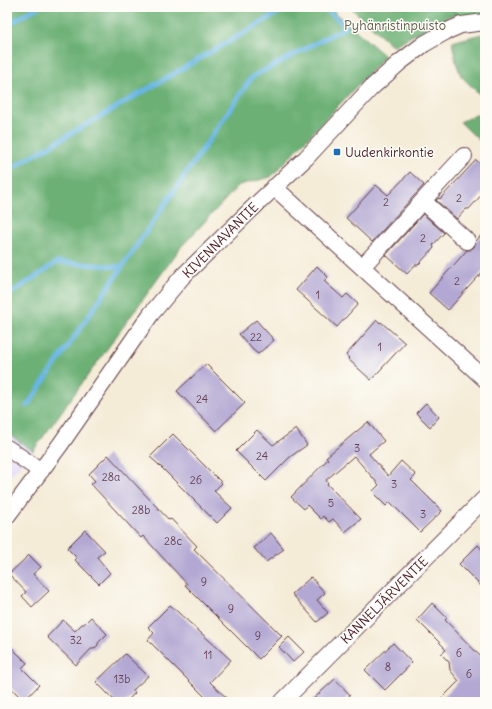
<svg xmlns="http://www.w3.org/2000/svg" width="492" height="709" font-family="Delius,sans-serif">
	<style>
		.built { fill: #dfd5f5 }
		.green { fill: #85cd89; stroke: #68765a }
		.forest { fill: #6cb075; stroke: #5b6850 }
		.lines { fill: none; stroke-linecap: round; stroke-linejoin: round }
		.stream { stroke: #68b6e2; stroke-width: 5 }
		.building { fill: #b3a8d3 }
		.minor-casing { stroke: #643e45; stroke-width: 18 }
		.minor { stroke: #fff; stroke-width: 16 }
		.poi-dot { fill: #1f6fb2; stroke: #fdfcf7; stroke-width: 1.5 }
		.labels { text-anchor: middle; stroke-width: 3; stroke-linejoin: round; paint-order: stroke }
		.number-label { font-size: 11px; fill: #644155 }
		.park-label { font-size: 13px; fill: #5f5c4c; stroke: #fdfcf7 }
		.poi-label { font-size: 13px; fill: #4a1f2b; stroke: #fdfcf7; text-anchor: start }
		.street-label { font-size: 13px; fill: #4a1f2b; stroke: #fdfcf7 }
	</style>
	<rect width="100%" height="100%" fill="#fdfcf7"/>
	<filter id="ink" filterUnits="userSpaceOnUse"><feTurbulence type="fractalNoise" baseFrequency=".025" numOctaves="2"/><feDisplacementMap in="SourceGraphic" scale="8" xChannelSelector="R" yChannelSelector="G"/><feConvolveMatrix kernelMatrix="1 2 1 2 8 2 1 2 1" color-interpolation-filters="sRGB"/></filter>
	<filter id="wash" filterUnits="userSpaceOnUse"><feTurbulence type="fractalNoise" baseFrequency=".012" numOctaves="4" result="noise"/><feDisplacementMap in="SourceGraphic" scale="16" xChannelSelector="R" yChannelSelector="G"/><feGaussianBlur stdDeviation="0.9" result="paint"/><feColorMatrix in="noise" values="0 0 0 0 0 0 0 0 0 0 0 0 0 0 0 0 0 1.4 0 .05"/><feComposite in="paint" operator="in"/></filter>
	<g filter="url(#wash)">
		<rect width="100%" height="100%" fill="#f5ecd8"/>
		<path class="built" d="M7,433L33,451L7,480Z"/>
		<path class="green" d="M452,7H485V14L457,15Z"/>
		<path class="forest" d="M7,7H329L385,56L271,177L239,185L181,247L33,451L7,433Z
			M350,7H452L457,15L449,16L393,46Z
			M485,33V100L461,76L456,62L452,42Z
			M485,111V146L460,122Z"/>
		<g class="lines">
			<path class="stream" d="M7,25L38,7
				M7,171L288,7
				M7,296L57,262L122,267
				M27,406L252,77L346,27L324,7"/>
		</g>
		<g id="blocks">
			<path class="building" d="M476,160L485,168V191L469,209H466L457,219L436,200L439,198L440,199Z
				M410,172L424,185L372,242L346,218L376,185L388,195Z
				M423,214L444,233L433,245L434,248L418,265H415L407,274L386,255Z
				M485,231V269L448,310L429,293L467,250H470L474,247L476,241Z
				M317,266L328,277L324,281L343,298L347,294L358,304L337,327L296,290Z
				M256,320L274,340L258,354L253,350L239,334Z
				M377,320L380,323L381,322L405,343L371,380L348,359L349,358L346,355Z
				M206,364L245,403L216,431L177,391Z
				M426,403L439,417L430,427L416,413Z
				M368,422L384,441L369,454L388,476L401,461L416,475L411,480L442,511L420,532L390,502L386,506L372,492L379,485L354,456L326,480L328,483L327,484L361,519L345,532L333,519L329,522L323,516L321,519L307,505L304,509L291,497L328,459L326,457Z
				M296,429L307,445L290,457L266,481L236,451L257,430L273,445Z
				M173,434L222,483L214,491L232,508L217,523L158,464L150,457Z
				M108,455L169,520L171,519L197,546L194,549L282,636L259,659L185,585L187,584L143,536L141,538L91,484L95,481L89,474Z
				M85,530L105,551L97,557L110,573L99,584L75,560L77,558L67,548Z
				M271,533L284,549L266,562L254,548Z
				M478,545L485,553V590L459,564Z
				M29,555L41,567L33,574L49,591L32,607L22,596L26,592L9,574Z
				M311,577L325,593L317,600L328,613L317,622L292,594Z
				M432,603L447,618L445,620L485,661V702H438L459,681L450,670L449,662L441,654L446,650L443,647H444L417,620Z
				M170,605L231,660L210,682L231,702H210L148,640L154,633L148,627Z
				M91,617L107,634L98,643V645L94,649H91L76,665L47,637L63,620L75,631L82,624H84Z
				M289,637L304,652L293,662L279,647Z
				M7,643L27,663L22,668L39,685L24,701L7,684Z
				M393,643L412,663L385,690L365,670Z
				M125,654L148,676L133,690L135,693L126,702H116L96,682Z
				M335,679L350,695L343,702H310Z"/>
		</g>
	</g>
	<g filter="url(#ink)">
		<use href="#blocks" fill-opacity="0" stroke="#643e45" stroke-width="1"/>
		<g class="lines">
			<g class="minor-casing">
				<path id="minor" d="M274,187L485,379
					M423,201L467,241
					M362,267L464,156
					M7,448L41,471
					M7,516L60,445L151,314L182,277L261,200L306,158L371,88L399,63L424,44L445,32L461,25L485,22
					M282,702L485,498"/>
			</g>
			<use href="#minor" class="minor"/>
		</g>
	</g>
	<rect class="poi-dot" x="333" y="148" width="8" height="8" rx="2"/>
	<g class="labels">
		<g class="number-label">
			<text x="459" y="202">2</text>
			<text x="386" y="206">2</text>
			<text x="423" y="242">2</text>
			<text x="457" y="285">2</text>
			<text x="318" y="299">1</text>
			<text x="256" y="341">22</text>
			<text x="380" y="351">1</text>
			<text x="202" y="403">24</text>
			<text x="357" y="452">3</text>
			<text x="262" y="460">24</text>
			<text x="111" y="481">28a</text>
			<text x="196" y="484">26</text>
			<text x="394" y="488">3</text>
			<text x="331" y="507">5</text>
			<text x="141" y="514">28b</text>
			<text x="423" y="518">3</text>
			<text x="173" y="545">28c</text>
			<text x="204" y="586">9</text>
			<text x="231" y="613">9</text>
			<text x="258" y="640">9</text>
			<text x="76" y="644">32</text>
			<text x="459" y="657">6</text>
			<text x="208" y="659">11</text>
			<text x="388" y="671">8</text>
			<text x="469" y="678">6</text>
			<text x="122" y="683">13b</text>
		</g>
		<g class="park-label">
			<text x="395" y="30">Pyhänristinpuisto</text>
		</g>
		<g class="poi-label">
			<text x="345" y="157">Uudenkirkontie</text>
		</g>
		<g class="street-label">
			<text transform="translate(220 240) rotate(-45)" y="5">KIVENNAVANTIE</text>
			<text transform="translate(384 600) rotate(-45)" y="5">KANNELJÄRVENTIE</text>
		</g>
	</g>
	<rect width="492" height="709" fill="none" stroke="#fdfcf7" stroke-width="24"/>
</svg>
